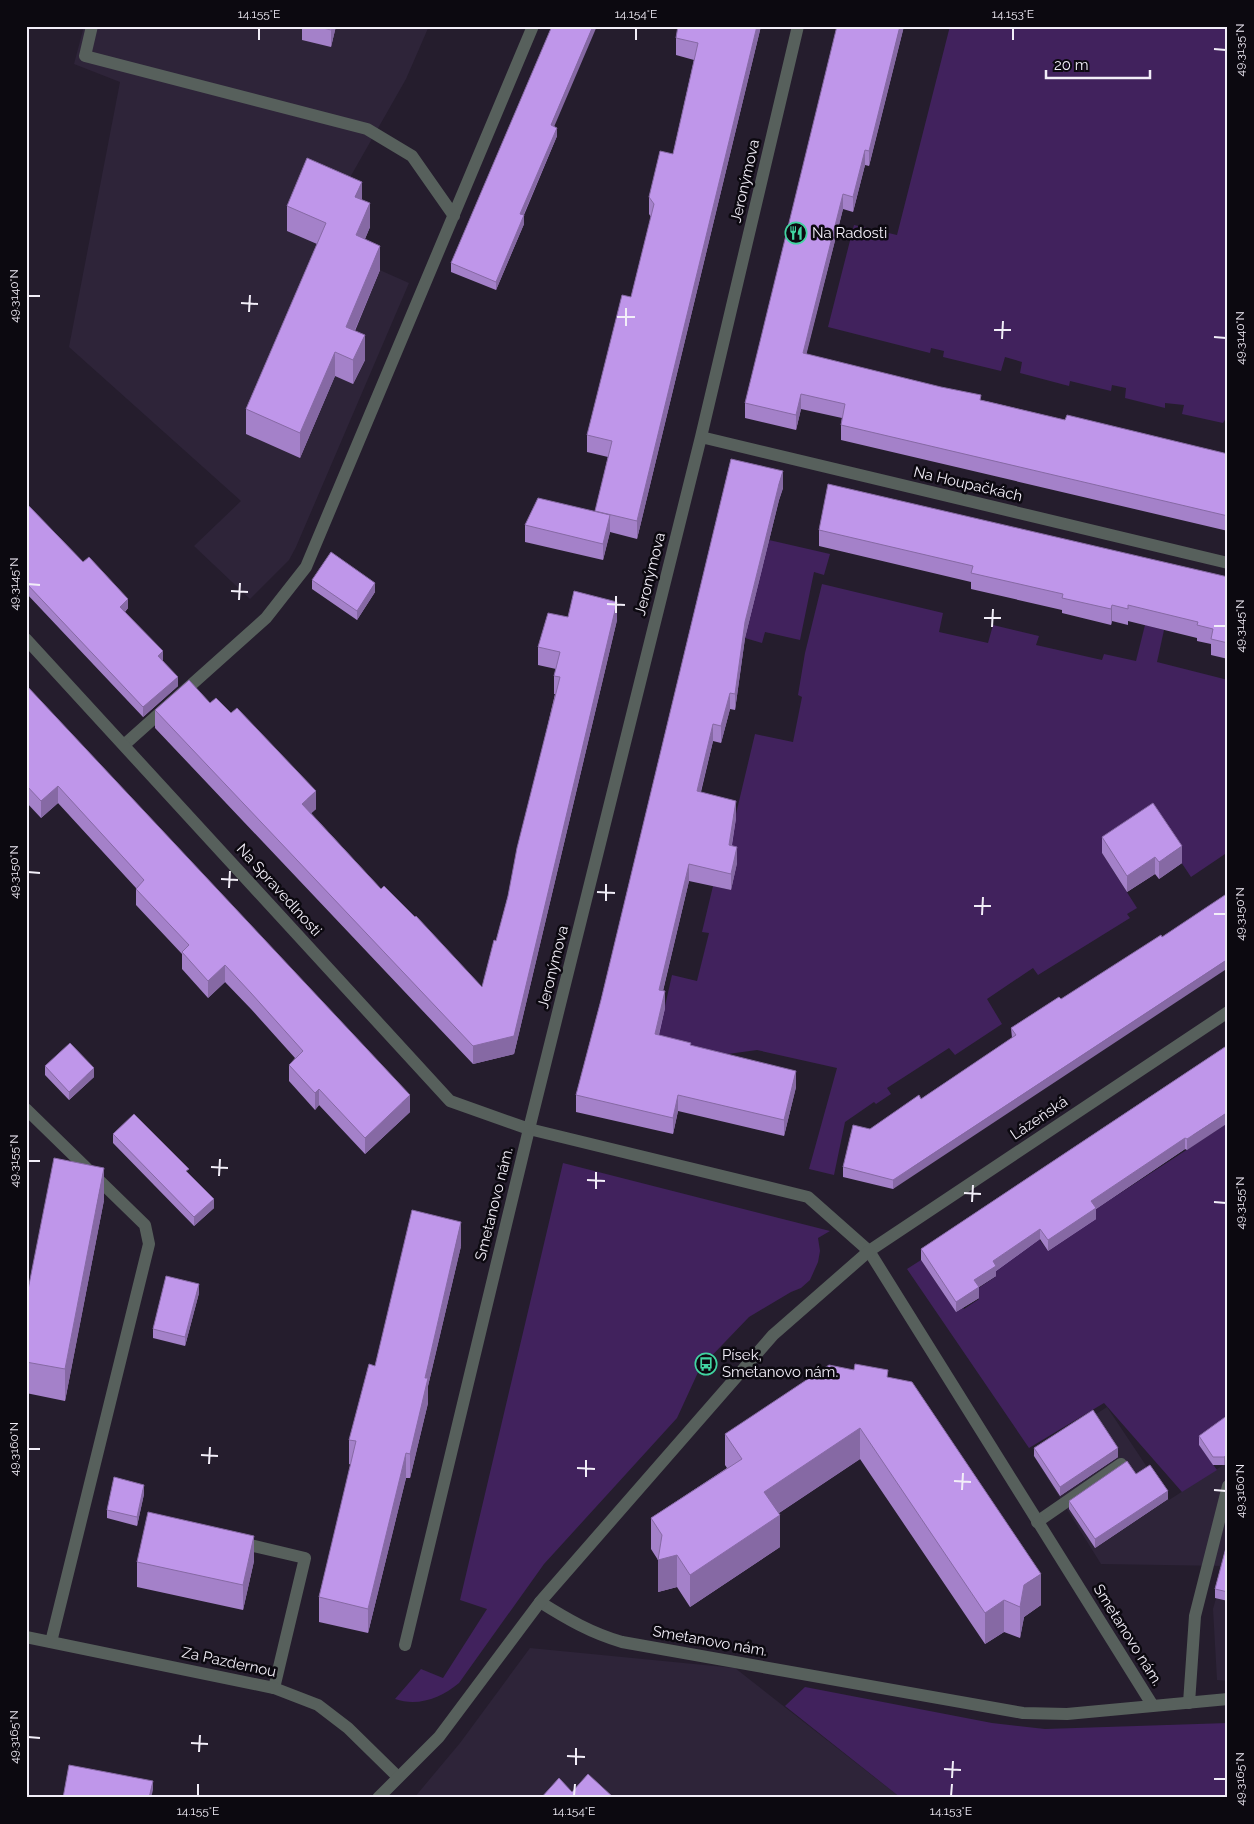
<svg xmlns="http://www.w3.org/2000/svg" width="1254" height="1824" font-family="Raleway,sans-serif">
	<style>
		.built { fill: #2e2439 }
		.green { fill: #41225d }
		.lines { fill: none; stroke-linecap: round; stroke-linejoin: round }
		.service { stroke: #57605c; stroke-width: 12 }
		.minor { stroke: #57605c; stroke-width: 12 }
		.tertiary { stroke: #57605c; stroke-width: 12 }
		.wall { fill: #a481c9 }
		.shaded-wall { fill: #8669a4 }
		.building { fill: #bf96ea; stroke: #8669a4 }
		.ticks { fill: none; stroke: #f2eef8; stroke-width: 2 }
		.labels { text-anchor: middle; stroke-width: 5; stroke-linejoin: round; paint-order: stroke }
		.street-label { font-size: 15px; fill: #f2eef8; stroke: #0c0910 }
		.poi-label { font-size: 15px; fill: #f2eef8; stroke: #0c0910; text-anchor: start }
		.neatline { fill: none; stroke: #f2eef8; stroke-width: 2 }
		.ticks-label { font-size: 12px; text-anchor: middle; fill: #f2eef8 }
	</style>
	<rect width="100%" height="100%" fill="#251d2d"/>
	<path class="built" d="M84,26H429L406,79L340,195L356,221L369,228L357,260L409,283L296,547L289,560L250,599L194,546L241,501L69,347L120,82L74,64Z
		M1107,1407L1169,1500L1228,1462V1681L1217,1680L1213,1609L1225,1566L1101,1564L1033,1455Z
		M530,1648L735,1668L901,1798H414L460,1743Z"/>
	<path class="green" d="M950,26H1228V415L1223,423L1182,414L1184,405L1165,403V408L1125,398L1126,388L1112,385L1111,391L1070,381L1069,386L1020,373L1022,362L1005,357L1001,371L943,357L944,351L931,348L930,353L828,327L854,225L897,235Z
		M769,540L830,554L824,575L814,572L800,640L765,632L762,643L745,638Z
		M822,584L943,613L939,632L988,643L993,625L1039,636L1036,645L1102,660L1104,654L1136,661L1145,625L1164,630L1157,662L1228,680V852L1191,877L1153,820L1102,853L1137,908L1127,914L1130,918L1038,975L1033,968L987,999L1002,1024L955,1055L949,1048L887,1088L891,1094L876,1104L874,1102L845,1122L834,1175L809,1169L837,1068L757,1050L691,1059L655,1050L672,975L697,981L709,933L702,932L713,886L731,890L737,863L725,860L755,734L793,742L802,697L798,695L805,653Z
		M1228,1123V1424L1199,1445L1217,1470L1182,1492L1104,1403L1029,1448L907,1269L921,1260L956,1312L963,1308L964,1309L979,1299L974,1291L995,1277L993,1272L1039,1239L1048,1251L1095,1219L1091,1212Z
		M563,1163L830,1231L818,1238L820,1251L818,1262L810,1280L801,1288L791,1292L749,1317L700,1368L677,1418L544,1564L459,1683C441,1698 418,1707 395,1699L421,1669L443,1678L487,1609L460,1600Z
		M805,1687L992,1723L1045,1729L1228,1723V1798H901L785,1706Z"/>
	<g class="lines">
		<path class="service" d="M92,26L85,56L367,129L412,156L454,216
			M124,745L266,618L306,567L533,26
			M26,1109L145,1225L149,1244L51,1642
			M1037,1522L1121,1464
			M237,1542L305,1558L274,1688
			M1189,1703L1195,1616L1228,1486"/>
		<path class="minor" d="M701,437L1228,563
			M26,639L450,1101L529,1129L808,1197L869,1251L1153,1706
			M540,1602C567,1619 591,1633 622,1642L1023,1713L1067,1714L1228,1699
			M26,1637L274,1688L318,1705L348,1728L398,1777
			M405,1645L529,1129L701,437L798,26"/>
		<path class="tertiary" d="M378,1798L439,1737L540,1602L773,1335L869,1251L1228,1012"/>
	</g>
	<path class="wall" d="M302,26H336L331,47L302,40Z
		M761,26L637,539L610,532L603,560L525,542V525L595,512L608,457L587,452V435L631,297L651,217L649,214V197L673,154L694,60L676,55V38Z
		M904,26L869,166L865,165L853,212L843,209L806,354L981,400L1065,420L1228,454V531L841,440V425L842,418L801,409L796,430L745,418V403Z
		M554,126L557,136L524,215V224L496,290L451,272V263Z
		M362,200L370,227L365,239L380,270L355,331L365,360L353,384L335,376L300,458L246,434V409L317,244L287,231V206Z
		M731,459L783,488L779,500L745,638L735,710L730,709L721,743L713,741L701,792L736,818L732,845L737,863L731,890L689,881L663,991L665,1008L659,1035L691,1045L796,1087L784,1136L678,1111L673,1134L576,1112V1095L601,1000Z
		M26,503L128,608L125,612L163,661L178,686L143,717L26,593Z
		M819,530L1228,577V659L1211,655V644L1197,641V638L1128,621V625L1112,621L1111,625L1062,613V610L971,589V582L819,546Z
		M312,580L375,592L357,620L312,589Z
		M568,617L617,620L514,1054L473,1064L155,728V710L210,703L231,713L316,809L311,813L381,889L482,987L496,941L508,896L555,694H554V676L556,669L538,665V647Z
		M26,685L410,1112L365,1154L319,1105L315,1110L289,1081V1065L295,1058L251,1009L225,982L208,998L182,969V954L136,905V888L58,803L41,818L26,802Z
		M1102,837L1182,863L1159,879L1155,874L1127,892L1102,853Z
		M1059,997L893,1189L843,1177V1167L870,1129L921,1099L1012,1038L1011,1028Z
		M1228,1045L1187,1150L1185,1149L1096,1209V1219L1048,1251L1040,1239L996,1271V1276L979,1287V1298L956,1312L921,1260V1249Z
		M45,1066L94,1077L69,1100L45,1075Z
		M113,1134L189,1174L214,1208L194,1226L113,1143Z
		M104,1200L65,1401L26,1393V1300Z
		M461,1246L428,1386V1403L410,1478H406L368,1633L319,1622V1597L351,1465L349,1464V1440L375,1366Z
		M199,1293L185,1346L153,1338V1329Z
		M888,1377L1041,1605L1024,1617L1020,1638L1004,1632L985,1644L860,1459L779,1513L780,1547L690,1607L677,1587L658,1592V1560L651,1549V1518L727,1468L725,1465V1434Z
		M1228,1415V1463L1224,1465H1213L1199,1445V1436Z
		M1034,1448L1118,1457L1060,1496L1034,1456Z
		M1136,1474L1168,1499L1095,1548L1069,1509V1501Z
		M144,1494L137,1526L107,1518V1510Z
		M1228,1540V1601L1215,1598V1589Z
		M254,1561L243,1610L137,1587V1562Z"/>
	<path class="shaded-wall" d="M332,26H336L331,47V30Z
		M593,26H597L551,134V125Z
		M757,26H761L637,539V521Z
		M900,26H904L869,166V151Z
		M557,128V136L520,223V214Z
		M865,150V165L853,212V197Z
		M362,182V206L355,197Z
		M843,194V209L803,368V353Z
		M370,203V227L356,260V235Z
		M524,215V224L496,290V282Z
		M380,246V270L346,351V327Z
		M365,335V360L353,384V360Z
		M335,352V376L300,458V433Z
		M801,394V409L796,430V415Z
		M783,471V488L779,500L745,638L735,710V694L745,622L779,484Z
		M610,515V532L603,560V544Z
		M375,583V592L357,620V611Z
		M128,599V608L120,616V607Z
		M617,602V620L514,1054L473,1064V1046Z
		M1112,605V621L1111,625V609Z
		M163,651V661L158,666V656Z
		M178,677V686L143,717V707Z
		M730,693V709L721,743V726Z
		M713,724V741L697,807V791Z
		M58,786V803L41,818V801Z
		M316,791V809L302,822V804Z
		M736,801V818L729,861V845Z
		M1182,846V863L1159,879V862Z
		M737,847V863L731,890V874Z
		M1155,857V874L1127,892V876Z
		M689,864V881L659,1007V990Z
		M1228,959V968L893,1189V1180Z
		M225,965V982L208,998V981Z
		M665,991V1008L655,1050V1034Z
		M94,1068V1077L69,1100V1092Z
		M796,1071V1087L784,1136V1120Z
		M319,1089V1105L315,1110V1093Z
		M410,1095V1112L365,1154V1138Z
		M678,1095V1111L673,1134V1118Z
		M1228,1112V1123L1187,1150V1139Z
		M1185,1138V1149L1096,1209V1219L1048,1251V1240L1091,1201Z
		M104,1168V1200L65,1401V1369Z
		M214,1199V1208L194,1226V1217Z
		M461,1222V1246L428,1386V1403L410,1478V1454L425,1378Z
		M1040,1229V1239L996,1271V1276L979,1287V1298L956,1312V1302L974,1280L993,1261Z
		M199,1284V1293L185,1346V1337Z
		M860,1428V1459L764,1523V1492Z
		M1118,1448V1457L1060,1496V1487Z
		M406,1453V1478L368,1633V1609Z
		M1228,1454V1463L1224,1465V1457Z
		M144,1485V1494L137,1526V1517Z
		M1168,1491V1499L1095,1548V1539Z
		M28,1496V1513L26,1522V1505Z
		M780,1515V1547L690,1607V1575Z
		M254,1536V1561L243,1610V1585Z
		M677,1555V1587L658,1592V1560Z
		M1041,1574V1605L1024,1617L1020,1638V1607L1024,1585Z
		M1004,1600V1632L985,1644V1613Z
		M153,1781V1790L151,1798H149Z"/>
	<path class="building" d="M315,26H332L331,30Z
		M552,26H593L551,125L557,128L520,214L524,215L496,282L451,263Z
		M678,26H757L637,521L595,511L612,441L587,435L622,295L631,297L654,204L649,197L660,151L673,154L698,43L676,38Z
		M837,26H900L869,151L865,150L853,197L843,194L803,353L941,387L981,395L980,400L989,402L1065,420L1067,415L1228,454V516L841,425L845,404L801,394L796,415L745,403Z
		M307,158L362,182L355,197L370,203L356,235L380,246L346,327L365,335L353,360L335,352L300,433L246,409L326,223L287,206Z
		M731,459L783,471L779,484L745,622L735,694L730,693L721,726L713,724L697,791L736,801L729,845L737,847L731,874L689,864L659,990L665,991L655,1034L691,1043L690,1045L796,1071L784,1120L678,1095L673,1118L576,1095L601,1000Z
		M828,484L1228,577V643L1211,639L1213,629L1197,625L1198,622L1128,605V609L1112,605L1111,609L1062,598L1063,594L971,573L973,566L819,530Z
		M538,498L610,515L603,544L525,525Z
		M26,503L83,562L89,557L128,599L120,607L163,651L158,656L178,677L143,707L26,583Z
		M331,552L375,583L357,611L312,580Z
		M574,591L617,602L514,1036L473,1046L155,710L189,680L210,703L216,698L231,713L237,708L316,791L302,804L381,889L384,886L415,917L416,916L482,987L494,940L496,941L508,896L517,848L560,677L554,676L560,652L538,647L548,613L568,617Z
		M26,685L410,1095L365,1138L319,1089L315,1093L289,1065L303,1051L251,993L225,965L208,981L182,952L189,945L136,889L144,880L58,786L41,801L26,785Z
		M1153,803L1182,846L1159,862L1155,857L1127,876L1102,837Z
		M1228,893V959L893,1180L843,1167L853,1125L870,1129L919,1095L921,1099L1016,1035L1011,1028L1059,997L1061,999L1161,935L1162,937Z
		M70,1043L94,1068L69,1092L45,1066Z
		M1228,1045V1112L1187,1139L1185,1138L1091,1201L1096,1208L1048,1240L1040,1229L993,1261L996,1266L974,1280L979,1287L956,1302L921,1249Z
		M134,1114L189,1169L186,1171L214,1199L194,1217L113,1134Z
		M54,1158L104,1168L65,1369L26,1362V1300Z
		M412,1210L461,1222L425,1378H428L410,1454L406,1453L368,1609L319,1597L356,1441L349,1440L369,1364L375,1366Z
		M166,1276L199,1284L185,1337L153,1329Z
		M855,1364L888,1370L887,1377L912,1382L1041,1574L1024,1585L1020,1607L1004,1600L985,1613L860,1428L764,1492L780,1515L690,1575L677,1555L658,1560L662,1535L651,1518L742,1459L725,1434L829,1365L854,1370Z
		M1093,1410L1118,1448L1060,1487L1034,1448Z
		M1228,1415V1454L1224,1457H1213L1199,1436Z
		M1127,1461L1136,1474L1150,1465L1168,1491L1095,1539L1069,1501Z
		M114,1477L144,1485L137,1517L107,1510Z
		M148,1512L254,1536L243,1585L137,1562Z
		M1228,1540V1592L1215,1589Z
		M69,1765L153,1781L149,1798H63Z
		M588,1774L614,1798H541L559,1778L572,1792Z"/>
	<path class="ticks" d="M259,40V28M636,40V28M1013,40V28M1214,49L1226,50M28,296H40M241,303L258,304M249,312L250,295M617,317H635M626,326V308M994,330H1011M1214,337L1226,338M1002,339L1003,321M28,584L40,585M231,591L248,592M239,600L240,583M607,604L625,605M616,613V596M984,618H1001M1214,626H1226M992,627L993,609M28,872L40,873M221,879L238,880M229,888L230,871M597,892L615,893M606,901V884M974,906H991M1214,914H1226M982,915L983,897M28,1161H40M211,1167L228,1168M219,1176L220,1159M587,1180L605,1181M596,1189V1172M964,1193L981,1194M972,1202L973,1185M1214,1202L1226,1203M28,1449H40M201,1455L218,1456M209,1464L210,1447M577,1468L595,1469M586,1477V1460M954,1481L971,1482M962,1490L963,1473M1214,1490L1226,1491M28,1737L40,1738M191,1743L208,1744M199,1752L200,1735M567,1756L585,1757M576,1765V1748M944,1769L961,1770M952,1778L953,1761M1214,1779H1226M198,1796V1784M574,1796L575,1784M951,1796L952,1784"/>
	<defs>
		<g id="restaurant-ring" transform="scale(1.125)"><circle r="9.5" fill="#0c0910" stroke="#41d4a1" stroke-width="1.5"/><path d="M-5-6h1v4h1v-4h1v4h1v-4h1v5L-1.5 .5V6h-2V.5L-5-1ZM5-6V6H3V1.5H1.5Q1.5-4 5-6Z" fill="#41d4a1"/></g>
		<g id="bus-ring" transform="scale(1.125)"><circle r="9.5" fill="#0c0910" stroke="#41d4a1" stroke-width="1.5"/><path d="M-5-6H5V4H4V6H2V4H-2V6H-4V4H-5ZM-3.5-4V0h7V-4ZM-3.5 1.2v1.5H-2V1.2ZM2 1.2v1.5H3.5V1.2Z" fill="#41d4a1"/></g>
	</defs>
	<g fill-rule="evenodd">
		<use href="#restaurant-ring" x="796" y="233"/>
		<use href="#bus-ring" x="706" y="1364"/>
	</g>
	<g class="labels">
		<g class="street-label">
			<text transform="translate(745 181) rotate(-77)" y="5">Jeronýmova</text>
			<text transform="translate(968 484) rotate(13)" y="5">Na Houpačkách</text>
			<text transform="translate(650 574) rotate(-76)" y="5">Jeronýmova</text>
			<text transform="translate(279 890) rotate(48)" y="5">Na Spravedlnosti</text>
			<text transform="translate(553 967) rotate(-76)" y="5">Jeronýmova</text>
			<text transform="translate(1039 1118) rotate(-34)" y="5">Lázeňská</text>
			<text transform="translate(494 1204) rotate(-76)" y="5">Smetanovo nám.</text>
			<text transform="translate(1128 1635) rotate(58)" y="5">Smetanovo nám.</text>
			<text transform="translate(710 1641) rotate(10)" y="5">Smetanovo nám.</text>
			<text transform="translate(229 1662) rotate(12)" y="5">Za Pazdernou</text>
		</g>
		<g class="poi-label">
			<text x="812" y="238">Na Radosti</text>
			<text x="722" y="1360">Písek,<tspan x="722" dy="17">Smetanovo nám.</tspan></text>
		</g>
	</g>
	<rect width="1254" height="1824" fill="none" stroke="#0c0910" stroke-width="55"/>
	<path d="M1046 70v8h104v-8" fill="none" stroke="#f2eef8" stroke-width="2.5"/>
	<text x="1054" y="70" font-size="15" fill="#f2eef8" stroke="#0c0910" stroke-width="4" paint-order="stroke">20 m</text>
	<rect x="28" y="28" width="1198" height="1768" class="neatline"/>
	<g class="ticks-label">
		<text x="259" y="18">14.155°E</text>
		<text x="636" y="18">14.154°E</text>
		<text x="1013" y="18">14.153°E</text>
		<text transform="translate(1240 50) rotate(-90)" y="4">49.3135°N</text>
		<text transform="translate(14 296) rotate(-90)" y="4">49.3140°N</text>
		<text transform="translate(1240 338) rotate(-90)" y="4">49.3140°N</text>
		<text transform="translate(14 584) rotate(-90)" y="4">49.3145°N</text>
		<text transform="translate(1240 626) rotate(-90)" y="4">49.3145°N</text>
		<text transform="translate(14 872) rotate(-90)" y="4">49.3150°N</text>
		<text transform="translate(1240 914) rotate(-90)" y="4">49.3150°N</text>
		<text transform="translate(14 1161) rotate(-90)" y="4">49.3155°N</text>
		<text transform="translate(1240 1203) rotate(-90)" y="4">49.3155°N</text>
		<text transform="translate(14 1449) rotate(-90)" y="4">49.3160°N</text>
		<text transform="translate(1240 1491) rotate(-90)" y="4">49.3160°N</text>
		<text transform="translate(14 1737) rotate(-90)" y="4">49.3165°N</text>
		<text transform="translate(1240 1779) rotate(-90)" y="4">49.3165°N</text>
		<text x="198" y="1815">14.155°E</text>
		<text x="574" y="1815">14.154°E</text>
		<text x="951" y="1815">14.153°E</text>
	</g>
</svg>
